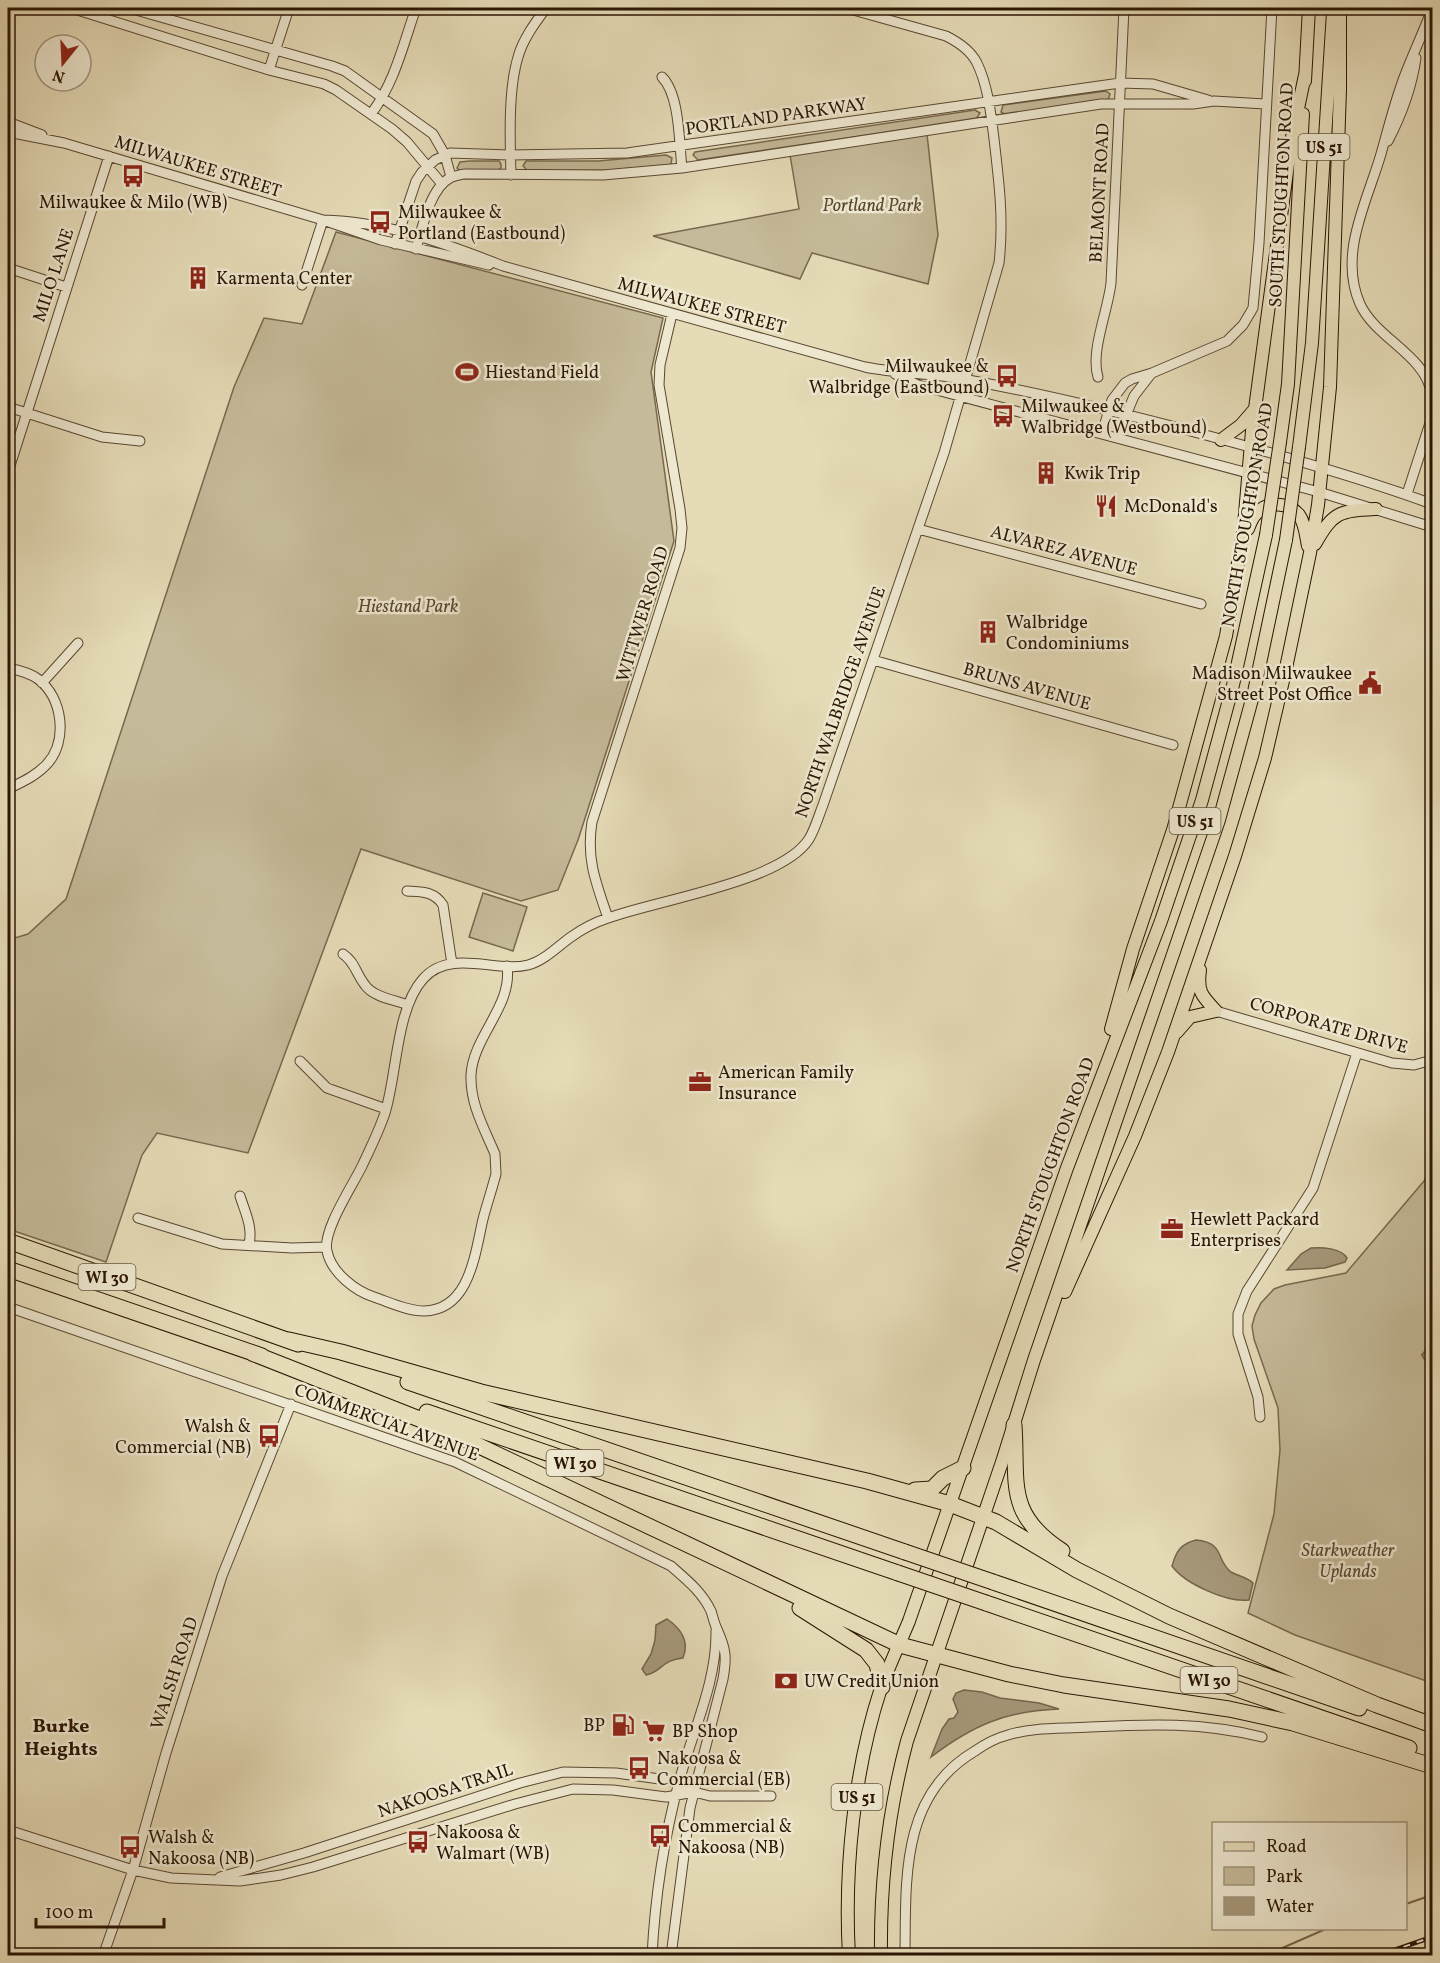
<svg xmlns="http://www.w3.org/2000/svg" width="1440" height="1963" font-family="Vollkorn,serif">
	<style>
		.green { fill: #c5ba99; stroke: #78684e; stroke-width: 1.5 }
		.water { fill: #a6987a; stroke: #75644b; stroke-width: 1.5 }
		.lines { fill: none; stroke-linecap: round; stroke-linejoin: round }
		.stream { stroke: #75644b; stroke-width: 2 }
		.minor-casing { stroke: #5a4731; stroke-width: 11 }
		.major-casing { stroke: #2b1604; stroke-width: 14 }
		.highway-casing { stroke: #2b1604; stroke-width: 17 }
		.minor { stroke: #eee8d0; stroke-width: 9 }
		.major { stroke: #e5dbb7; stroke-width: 12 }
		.highway { stroke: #e5dbb7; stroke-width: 15 }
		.rail-casing { stroke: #2b1604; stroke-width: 4.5 }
		.rail { stroke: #eee8d0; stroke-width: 2; stroke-dasharray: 7; stroke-linecap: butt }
		.major-bridge-casing { stroke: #2b1604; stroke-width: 14; stroke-linecap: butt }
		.highway-bridge-casing { stroke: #2b1604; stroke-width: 17; stroke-linecap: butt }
		.major-bridge { stroke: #e5dbb7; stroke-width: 12 }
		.highway-bridge { stroke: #e5dbb7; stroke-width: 15 }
		.labels { text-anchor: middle; stroke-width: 5; stroke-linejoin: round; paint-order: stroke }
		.shield { fill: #eee8d0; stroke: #665541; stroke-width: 1.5 }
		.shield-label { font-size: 16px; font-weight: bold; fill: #2b1604 }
		.street-label { font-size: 18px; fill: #2b1604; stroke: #eee8d0 }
		.poi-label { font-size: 18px; fill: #2b1604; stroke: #eee8d0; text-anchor: start }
		.park-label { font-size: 18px; font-style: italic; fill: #594731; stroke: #eee8d0 }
		.neighbourhood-label { font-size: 20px; font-weight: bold; fill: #2b1604; stroke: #eee8d0 }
	</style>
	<rect width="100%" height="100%" fill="#e5dbb7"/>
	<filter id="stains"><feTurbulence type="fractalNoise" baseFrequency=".00333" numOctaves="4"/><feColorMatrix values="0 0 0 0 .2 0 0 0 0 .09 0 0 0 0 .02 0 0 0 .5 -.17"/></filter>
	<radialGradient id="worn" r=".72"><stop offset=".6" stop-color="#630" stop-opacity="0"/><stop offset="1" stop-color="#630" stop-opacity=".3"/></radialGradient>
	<path class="green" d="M1106,91L1110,94L1108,100L1006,115L1001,112L1003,105Z
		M975,110L980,113L976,119L698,160L693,155L695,152Z
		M927,134L938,235L928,284L812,253L800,279L653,236L799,209L790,155Z
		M666,155L672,158L671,164L668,165L610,170L528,171L523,166L526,161H598Z
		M470,161H499L501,164V168L498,170L461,172L457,168L460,162Z
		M336,232L663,318L651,372L674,541L578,840L558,890L521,901L361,849L248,1153L157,1133L142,1155L106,1262L8,1229V940L28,934L66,899L234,387L264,318L302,324Z
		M483,893L527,907L513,951L469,937Z
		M1432,1161V1683L1295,1635L1248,1613L1274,1514L1280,1450L1278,1408L1254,1339L1252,1326L1255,1315L1261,1303L1274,1289L1285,1285L1346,1273L1424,1181L1431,1170Z"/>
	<path class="water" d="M1311,1248C1322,1247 1341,1248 1347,1258L1345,1262L1325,1268L1287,1270L1301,1254Z
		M1196,1540C1226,1543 1215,1560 1231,1572C1238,1576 1247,1577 1253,1583L1249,1600C1228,1603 1185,1584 1172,1566C1176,1552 1180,1544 1196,1540Z
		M667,1619C680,1628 690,1641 683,1658C661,1660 662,1672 646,1675L642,1669L651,1654L655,1640L656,1625Z
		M964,1690L982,1692L1000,1698L1039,1703L1059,1709C1006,1711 973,1725 931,1757L942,1729L949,1719L954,1718L958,1712L953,1699L956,1693Z"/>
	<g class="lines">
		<path class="stream" d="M1432,1343L1422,1355L1432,1371
			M1406,1904L1432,1895
			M1264,1956L1328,1928"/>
		<g class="minor-casing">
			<path id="minor" d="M71,8L269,70L324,84L336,90L392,129L407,142L442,184
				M129,8L332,66L345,71L433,134L445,155L451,177
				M1432,9C1423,33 1412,56 1403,80C1394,105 1388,129 1381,154C1367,202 1338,254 1360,304C1376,339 1426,355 1432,395
				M8,15L10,8
				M269,70L289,8
				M662,77C680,95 679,143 682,168
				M371,114C395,82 403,45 416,8
				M8,122L42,135
				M8,132L64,143L323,220L381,240L489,265
				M1388,141C1401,116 1412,86 1416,58
				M511,175C510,140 508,90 518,57C523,39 535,23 546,8
				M323,220C385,221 447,244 503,266L865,367C899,374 933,373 968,380C1045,394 1122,413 1198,433C1277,454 1356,476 1432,504
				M395,244L416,181L422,172L435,160L450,153L510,155L627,153L1120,83L1153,84L1208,100
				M416,249C422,229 430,188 450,178C454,176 460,175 464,174L603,175L682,168L1101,104H1193L1214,101L1265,104
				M8,268L66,287
				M302,285L323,220
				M895,374L918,385L1319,492L1432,527
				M1098,377C1090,352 1108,311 1111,283L1124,8
				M8,407L102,437L140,441
				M1102,433L1112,400L1125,383L1132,379L1152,373L1227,341L1243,325L1253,308L1259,243L1272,8
				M1117,437L1134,396L1151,374
				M8,472L109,156
				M1407,494L1432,417
				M918,529L1201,604
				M873,660L1173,745
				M8,668C18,670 30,673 38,679C63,698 68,741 47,764C36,776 22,782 8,789
				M42,683L78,643
				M407,891C422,892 434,891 443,905L452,964
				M608,918C596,883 586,859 592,822L680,548L682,528L680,509L659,385L660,365L672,314
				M343,954C355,962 356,974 365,985C373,997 395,1000 408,1005
				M507,966C513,1006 473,1036 471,1075C470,1104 484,1128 495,1154L496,1174C492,1189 487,1204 483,1219C475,1253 470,1310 424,1311C407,1311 389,1302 374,1297C355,1291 331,1272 327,1251C322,1231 353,1185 362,1166C370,1149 379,1131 385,1113C397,1075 396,1009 423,979C450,948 496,973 528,965C544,961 558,946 571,937C582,929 596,922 608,918C657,900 782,882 809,839C815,829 819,815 823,805L944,453L999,263C1004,221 999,181 994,139C991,114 988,86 977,63C971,51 958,42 946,36L846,8
				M1216,1011L1392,1063L1414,1065L1432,1060
				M300,1061L327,1088L386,1109
				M240,1196C245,1212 253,1227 249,1244
				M138,1218L222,1244L292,1248L326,1247
				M8,1307L455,1462L671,1566C687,1580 702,1592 711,1611C713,1617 714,1623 717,1629C726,1649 727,1657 723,1679L690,1808L671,1956
				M1260,1417L1258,1397L1238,1334V1314L1247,1291L1313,1188L1357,1053
				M8,1830L133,1870L171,1878L240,1881L281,1875L313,1867L515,1804L573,1789L613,1790L666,1797L694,1792
				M220,1877L304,1853L520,1783L563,1772L616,1773L667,1780L679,1783L694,1792L710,1796H771
				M103,1956L133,1870L166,1753L222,1576L291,1404
				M652,1956C655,1898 664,1838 679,1782C692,1732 717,1683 716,1630
				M905,1956C906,1880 900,1795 975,1751C985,1744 996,1738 1008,1735C1033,1727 1063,1729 1090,1727C1150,1724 1202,1722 1262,1737"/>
		</g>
		<g class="major-casing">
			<path id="major" d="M1305,81L1309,8
				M1221,440L1241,425L1254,410
				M1280,442L1288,384L1303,114
				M1299,447L1312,343L1333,12
				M1248,529C1250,524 1252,517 1257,513C1268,501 1289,502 1299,515C1305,523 1306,536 1308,546
				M1315,544C1334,511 1339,511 1376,509
				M1200,970C1197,992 1202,996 1216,1011
				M1111,1029L1133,949L1173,830L1226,636L1244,526L1252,431L1291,142L1305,75
				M1177,1032L1190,1017L1216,1011
				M1065,1292L1135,1136L1168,1052L1235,856L1265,758L1286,668L1310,553L1318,505L1330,387L1340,89V8
				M849,1956C844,1870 854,1770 881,1688C889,1665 900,1643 909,1621L1067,1168L1161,921L1202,800L1233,685L1266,535
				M881,1956C880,1882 888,1812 907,1741L1002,1462L1034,1360L1219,820L1254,692L1286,540"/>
		</g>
		<g class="highway-casing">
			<path id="highway" d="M8,1241L298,1344
				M8,1269L262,1356
				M289,1340L341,1352L481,1392L867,1481L950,1504L996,1522L1077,1570L1169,1616L1377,1705L1432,1725
				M252,1353L437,1426L900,1645L1009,1674L1064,1685L1229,1709L1293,1723L1432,1766
				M408,1382L905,1552
				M427,1412L898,1573
				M1014,1425C1018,1483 1005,1514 1062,1551
				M915,1490L932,1489L943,1478L963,1468
				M993,1582L1359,1708
				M986,1603L1409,1748
				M800,1608L866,1650L877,1664L882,1687"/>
		</g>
		<use href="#minor" class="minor"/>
		<use href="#major" class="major"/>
		<use href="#highway" class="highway"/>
		<g class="rail-casing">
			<path id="rail" d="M1377,1956L1432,1937"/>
		</g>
		<use href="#rail" class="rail"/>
		<g class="major-bridge-casing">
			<path id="major-bridge" d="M1266,535L1280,442
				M1286,540L1299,447"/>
		</g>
		<g class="highway-bridge-casing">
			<path id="highway-bridge" d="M905,1552L993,1582
				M898,1573L986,1603"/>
		</g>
		<use href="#major-bridge" class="major-bridge"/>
		<use href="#highway-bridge" class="highway-bridge"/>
	</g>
	<defs>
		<g id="bus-bare" transform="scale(1.8)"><path d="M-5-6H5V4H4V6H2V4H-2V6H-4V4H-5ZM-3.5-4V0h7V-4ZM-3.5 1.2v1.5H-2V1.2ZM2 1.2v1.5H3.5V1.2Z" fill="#8f2418" stroke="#eee8d0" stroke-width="2.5" paint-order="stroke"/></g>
		<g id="building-bare" transform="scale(1.8)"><path d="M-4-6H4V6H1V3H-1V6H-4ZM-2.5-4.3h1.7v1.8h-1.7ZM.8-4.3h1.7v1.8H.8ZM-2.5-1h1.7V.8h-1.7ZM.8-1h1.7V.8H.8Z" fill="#8f2418" stroke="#eee8d0" stroke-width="2.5" paint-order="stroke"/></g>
		<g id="stadium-bare" transform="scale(1.8)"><path d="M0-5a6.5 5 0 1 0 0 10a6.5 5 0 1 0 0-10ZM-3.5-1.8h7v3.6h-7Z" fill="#8f2418" stroke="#eee8d0" stroke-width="2.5" paint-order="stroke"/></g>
		<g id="restaurant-bare" transform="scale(1.8)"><path d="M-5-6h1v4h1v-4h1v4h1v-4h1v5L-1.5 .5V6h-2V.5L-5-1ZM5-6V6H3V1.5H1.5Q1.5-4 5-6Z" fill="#8f2418" stroke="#eee8d0" stroke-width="2.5" paint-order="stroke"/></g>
		<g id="civic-bare" transform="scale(1.8)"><path d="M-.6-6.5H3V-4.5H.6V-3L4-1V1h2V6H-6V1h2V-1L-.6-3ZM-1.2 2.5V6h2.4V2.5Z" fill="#8f2418" stroke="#eee8d0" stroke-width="2.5" paint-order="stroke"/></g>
		<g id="office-bare" transform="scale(1.8)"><path d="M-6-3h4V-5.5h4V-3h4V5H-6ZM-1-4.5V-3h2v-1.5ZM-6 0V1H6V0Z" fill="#8f2418" stroke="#eee8d0" stroke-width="2.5" paint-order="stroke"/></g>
		<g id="bank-bare" transform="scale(1.8)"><path d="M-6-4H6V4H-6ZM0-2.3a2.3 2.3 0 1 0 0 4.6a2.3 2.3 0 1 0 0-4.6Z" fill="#8f2418" stroke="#eee8d0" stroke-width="2.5" paint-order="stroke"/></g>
		<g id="fuel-bare" transform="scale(1.8)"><path d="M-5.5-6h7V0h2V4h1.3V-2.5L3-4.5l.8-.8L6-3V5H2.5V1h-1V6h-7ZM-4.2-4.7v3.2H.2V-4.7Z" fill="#8f2418" stroke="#eee8d0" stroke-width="2.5" paint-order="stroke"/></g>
		<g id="supermarket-bare" transform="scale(1.8)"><path d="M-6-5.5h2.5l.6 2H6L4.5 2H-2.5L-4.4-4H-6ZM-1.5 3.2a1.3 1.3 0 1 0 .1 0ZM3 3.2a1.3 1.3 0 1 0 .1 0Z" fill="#8f2418" stroke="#eee8d0" stroke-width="2.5" paint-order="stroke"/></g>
	</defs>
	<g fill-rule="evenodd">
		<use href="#bus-bare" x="133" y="176"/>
		<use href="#bus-bare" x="380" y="222"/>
		<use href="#building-bare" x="198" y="278"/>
		<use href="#stadium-bare" x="467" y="372"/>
		<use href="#bus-bare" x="1007" y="376"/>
		<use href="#bus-bare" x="1003" y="416"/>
		<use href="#building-bare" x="1046" y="473"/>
		<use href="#restaurant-bare" x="1106" y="506"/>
		<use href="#building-bare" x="988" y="632"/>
		<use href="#civic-bare" x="1370" y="683"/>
		<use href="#office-bare" x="700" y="1082"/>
		<use href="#office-bare" x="1172" y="1229"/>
		<use href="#bus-bare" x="269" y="1436"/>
		<use href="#bank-bare" x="786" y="1681"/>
		<use href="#fuel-bare" x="623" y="1725"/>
		<use href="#supermarket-bare" x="654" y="1731"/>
		<use href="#bus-bare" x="639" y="1768"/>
		<use href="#bus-bare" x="660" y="1836"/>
		<use href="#bus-bare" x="418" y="1842"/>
		<use href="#bus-bare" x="130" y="1847"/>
	</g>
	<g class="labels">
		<g class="shield">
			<rect x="1298.5" y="134" width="51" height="26" rx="4.5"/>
			<rect x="1169.5" y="808" width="51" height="26" rx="4.5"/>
			<rect x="78.5" y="1264" width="57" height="26" rx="4.5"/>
			<rect x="546.5" y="1450" width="57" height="26" rx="4.5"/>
			<rect x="1180.5" y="1667" width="57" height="26" rx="4.5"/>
			<rect x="831.5" y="1784" width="51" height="26" rx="4.5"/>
		</g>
		<g class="shield-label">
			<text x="1324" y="153">US 51</text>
			<text x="1195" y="827">US 51</text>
			<text x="107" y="1283">WI 30</text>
			<text x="575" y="1469">WI 30</text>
			<text x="1209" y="1686">WI 30</text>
			<text x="857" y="1803">US 51</text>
		</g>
		<g class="street-label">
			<text transform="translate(776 116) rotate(-8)" y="6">PORTLAND PARKWAY</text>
			<text transform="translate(198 166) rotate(17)" y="6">MILWAUKEE STREET</text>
			<text transform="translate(1099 193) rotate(-87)" y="6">BELMONT ROAD</text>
			<text transform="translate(1281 195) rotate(-87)" y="6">SOUTH STOUGHTON ROAD</text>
			<text transform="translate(53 275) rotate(-72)" y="6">MILO LANE</text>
			<text transform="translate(702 305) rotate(15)" y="6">MILWAUKEE STREET</text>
			<text transform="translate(1247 515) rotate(-80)" y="6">NORTH STOUGHTON ROAD</text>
			<text transform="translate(1064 550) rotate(15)" y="6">ALVAREZ AVENUE</text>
			<text transform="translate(642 614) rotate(-73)" y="6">WITTWER ROAD</text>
			<text transform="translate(1027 686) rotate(16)" y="6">BRUNS AVENUE</text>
			<text transform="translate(840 702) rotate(-71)" y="6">NORTH WALBRIDGE AVENUE</text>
			<text transform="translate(1329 1025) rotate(16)" y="6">CORPORATE DRIVE</text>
			<text transform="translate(1050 1165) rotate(-70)" y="6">NORTH STOUGHTON ROAD</text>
			<text transform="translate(387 1422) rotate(20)" y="6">COMMERCIAL AVENUE</text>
			<text transform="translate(174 1673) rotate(-72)" y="6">WALSH ROAD</text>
			<text transform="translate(445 1790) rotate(-18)" y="6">NAKOOSA TRAIL</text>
		</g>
		<g class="poi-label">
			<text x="133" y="208" text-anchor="middle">Milwaukee &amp; Milo (WB)</text>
			<text x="398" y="218">Milwaukee &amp;<tspan x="398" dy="21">Portland (Eastbound)</tspan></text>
			<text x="216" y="284">Karmenta Center</text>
			<text x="989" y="372" text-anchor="end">Milwaukee &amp;<tspan x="989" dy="21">Walbridge (Eastbound)</tspan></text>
			<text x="485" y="378">Hiestand Field</text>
			<text x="1021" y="412">Milwaukee &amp;<tspan x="1021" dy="21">Walbridge (Westbound)</tspan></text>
			<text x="1064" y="479">Kwik Trip</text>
			<text x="1124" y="512">McDonald's</text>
			<text x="1006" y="628">Walbridge<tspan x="1006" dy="21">Condominiums</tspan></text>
			<text x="1352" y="679" text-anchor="end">Madison Milwaukee<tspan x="1352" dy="21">Street Post Office</tspan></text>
			<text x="718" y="1078">American Family<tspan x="718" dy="21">Insurance</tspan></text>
			<text x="1190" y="1225">Hewlett Packard<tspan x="1190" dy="21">Enterprises</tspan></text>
			<text x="251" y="1432" text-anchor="end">Walsh &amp;<tspan x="251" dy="21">Commercial (NB)</tspan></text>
			<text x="804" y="1687">UW Credit Union</text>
			<text x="605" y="1731" text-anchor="end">BP</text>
			<text x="672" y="1737">BP Shop</text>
			<text x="657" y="1764">Nakoosa &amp;<tspan x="657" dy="21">Commercial (EB)</tspan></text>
			<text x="678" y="1832">Commercial &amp;<tspan x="678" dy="21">Nakoosa (NB)</tspan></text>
			<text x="436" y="1838">Nakoosa &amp;<tspan x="436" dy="21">Walmart (WB)</tspan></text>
			<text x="148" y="1843">Walsh &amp;<tspan x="148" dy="21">Nakoosa (NB)</tspan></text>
		</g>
		<g class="park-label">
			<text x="872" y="211">Portland Park</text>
			<text x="408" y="612">Hiestand Park</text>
			<text x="1348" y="1556">Starkweather<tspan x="1348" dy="21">Uplands</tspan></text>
		</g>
		<g class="neighbourhood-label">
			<text x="61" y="1732">Burke<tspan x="61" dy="23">Heights</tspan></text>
		</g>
	</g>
	<rect width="1440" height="1963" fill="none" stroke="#e5dbb7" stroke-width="30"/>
	<rect x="9" y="9" width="1422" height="1945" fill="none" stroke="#2b1604" stroke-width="3"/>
	<rect x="15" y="15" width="1410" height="1933" fill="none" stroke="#2b1604" stroke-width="1.5"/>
	<rect x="1212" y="1822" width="195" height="108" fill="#eee8d0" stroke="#a0947e" stroke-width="1.5"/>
	<rect x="1224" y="1842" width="30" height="9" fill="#e5dbb7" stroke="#a0947e" stroke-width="1.5"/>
	<text x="1266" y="1852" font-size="18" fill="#2b1604">Road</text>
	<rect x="1224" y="1867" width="30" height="18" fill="#c5ba99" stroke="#a0947e" stroke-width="1.5"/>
	<text x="1266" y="1882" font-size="18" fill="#2b1604">Park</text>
	<rect x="1224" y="1897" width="30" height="18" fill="#a6987a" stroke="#a0947e" stroke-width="1.5"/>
	<text x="1266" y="1912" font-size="18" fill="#2b1604">Water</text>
	<g transform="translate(63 63) rotate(198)"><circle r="28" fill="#eee8d0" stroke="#a0947e" stroke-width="1.5"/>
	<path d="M0-4.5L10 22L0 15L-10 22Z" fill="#8f2418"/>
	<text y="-9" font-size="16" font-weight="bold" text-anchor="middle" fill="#2b1604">N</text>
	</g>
	<path d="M36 1918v9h128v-9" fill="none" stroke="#2b1604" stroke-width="3"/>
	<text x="45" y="1918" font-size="18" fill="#2b1604" stroke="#eee8d0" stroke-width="4.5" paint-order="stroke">100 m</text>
	<rect width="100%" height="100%" filter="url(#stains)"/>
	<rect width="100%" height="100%" fill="url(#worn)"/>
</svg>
